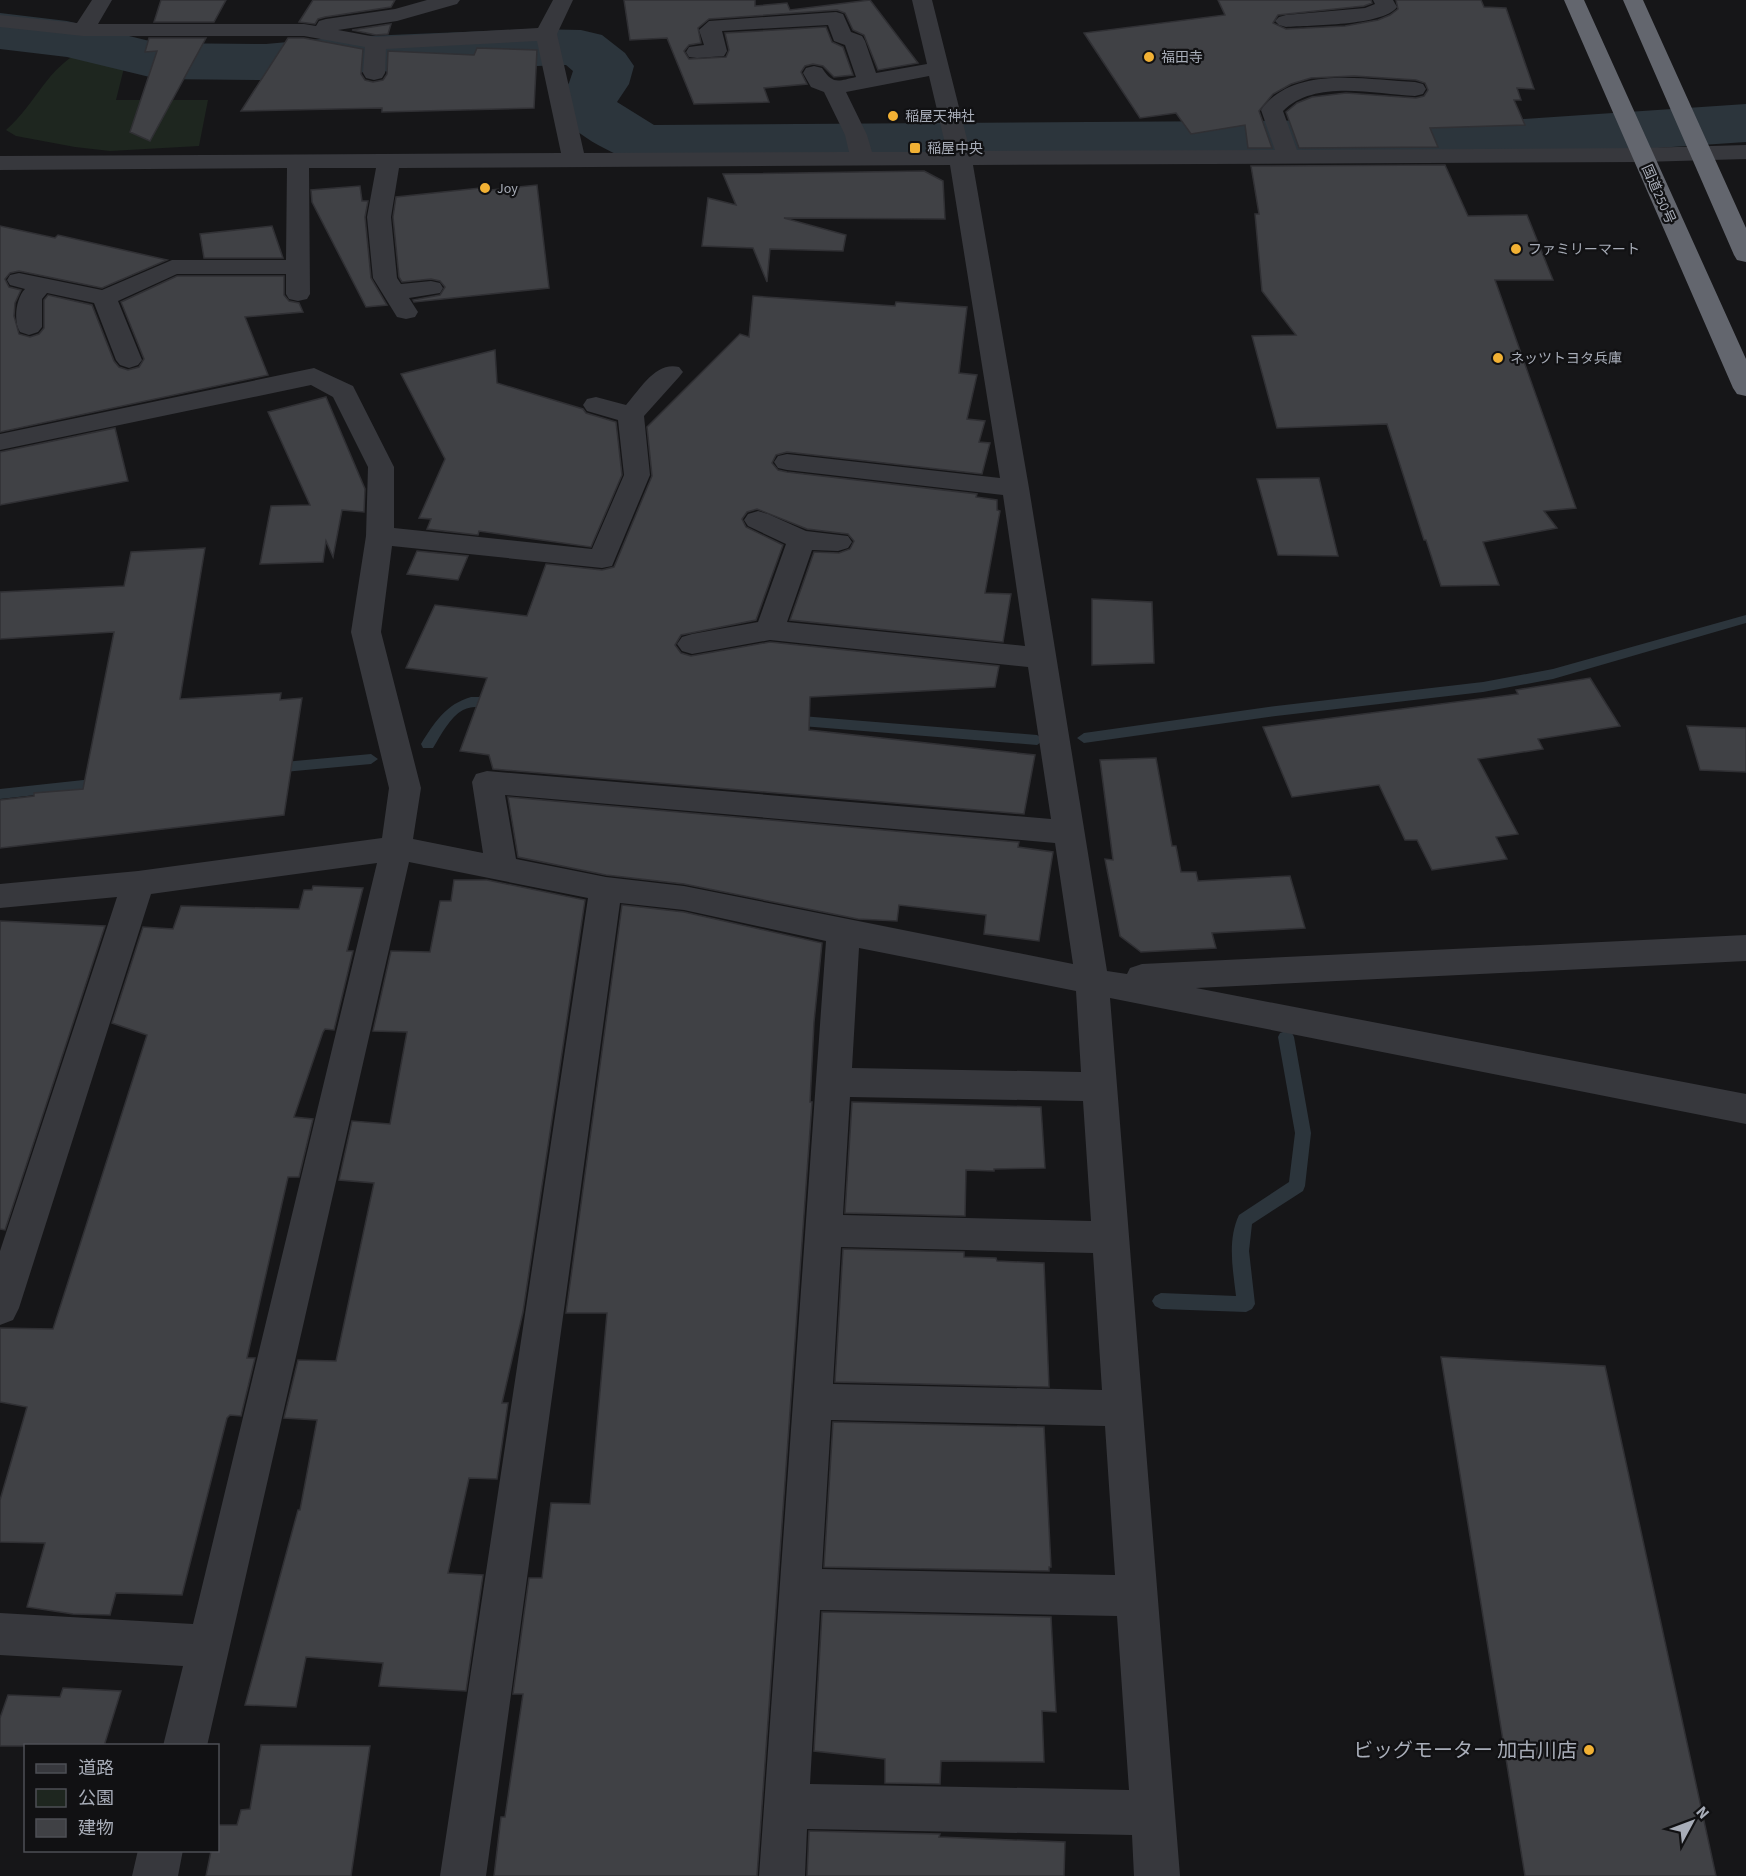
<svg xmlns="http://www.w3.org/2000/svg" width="1746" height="1876" font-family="'Source Sans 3','Noto Sans JP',sans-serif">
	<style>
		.green { fill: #1e261f }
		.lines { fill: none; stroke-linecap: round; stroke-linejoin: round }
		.stream { fill: #2c353c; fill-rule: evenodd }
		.river { fill: #2c353c; fill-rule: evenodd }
		.building { fill: #404145; stroke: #303034; stroke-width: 1.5 }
		.minor { fill: #37383d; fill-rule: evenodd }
		.highway { fill: #63666e; fill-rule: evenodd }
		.poi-dot { fill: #f2b134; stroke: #111113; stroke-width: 2 }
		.labels { text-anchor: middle; stroke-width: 4.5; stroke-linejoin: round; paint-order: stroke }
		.far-poi-label { font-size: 14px; fill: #a8adb8; stroke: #111113; text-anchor: start }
		.far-street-label { font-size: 14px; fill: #a8adb8; stroke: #111113 }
		.near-poi-label { font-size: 20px; fill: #a8adb8; stroke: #111113; text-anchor: end }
	</style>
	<rect width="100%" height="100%" fill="#161618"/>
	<path class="green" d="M85,49L128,52L116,100H208L199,146L110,151L75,147L16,136L6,130C38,102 45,69 85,49Z"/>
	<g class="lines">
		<path class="stream" d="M1746,615V623L1553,679L1483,692L1276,716L1084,743L1077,738L1084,733L1276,706L1483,682L1553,669Z
			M471,697H498L505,702C497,712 476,703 463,710C450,717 441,735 433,748H423L421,744C434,723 446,704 471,697Z
			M789,715L1037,735L1044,740L1037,745L789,725L782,720Z
			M371,754L378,759L371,764L273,773L266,768L273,763Z
			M102,778L107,779L109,783L107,787L0,799V789Z
			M1286,1031L1292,1033L1294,1037L1311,1133L1305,1186L1303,1191L1252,1224L1249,1251L1255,1304L1252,1309L1246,1312L1161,1309L1155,1306L1152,1301L1155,1296L1161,1293L1236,1296C1233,1270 1227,1240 1239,1215L1289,1182L1295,1133L1278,1037L1280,1033Z"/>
		<path class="river" d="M0,13L67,21L158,43L266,44L343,37L534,29L581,30L602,35L625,53L634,66L629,84L617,102L654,125L1523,119L1746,104V142L1523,157L641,163C611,155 570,132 552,107L569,83L573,71L566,65L343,73L266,80L158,79L67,57L0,49Z"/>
	</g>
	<path class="building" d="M161,0H226L214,22H154Z
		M313,0H395L391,7L325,17L318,19L315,24L299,22Z
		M624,0H755V6L787,3L790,10L870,0L918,63L878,70L864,35L853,30L845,13L837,10L709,19L698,28L701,43L689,45L684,51L689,59L726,57L729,50L725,33L826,27L832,42L843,47L853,75L834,77L823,66L813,64L805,66L801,72L807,84L764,88L769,102L694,104L667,38L630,40Z
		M1218,0H1371L1372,3L1364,6L1278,15L1273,23L1286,29L1345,26L1378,20L1390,15L1398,9L1396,0H1481L1484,7L1506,8L1534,89L1517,88L1521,100H1514L1525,125L1430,128L1438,147L1299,148L1286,112L1297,103L1312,97L1346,93L1416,98L1424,96L1428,90L1425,83L1416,80L1354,76L1311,78L1291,84L1273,94L1259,111L1272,148H1248L1245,125L1191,134L1176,113L1140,118L1084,33L1225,15Z
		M391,24L388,34L376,35L352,30Z
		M149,38H206L150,141L130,132L157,51L145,52Z
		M288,38H304L363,49L361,74L365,80L373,82L383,80L387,74L388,51L474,55L477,48L537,50L534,108L382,112V108L241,111Z
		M1445,165L1468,216L1527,215L1553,280H1495L1576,508L1544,511L1557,528L1483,542L1499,585L1441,586L1426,540H1424L1387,424L1277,428L1252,336L1296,335L1262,291L1255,214H1259L1251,166Z
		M924,171L943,181L945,219L784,218L846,235L843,251L770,249L767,282L753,248L702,246L708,198L736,205L723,174Z
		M537,185L549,288L414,302L413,300L440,295L445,287L440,281L431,279L402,282L399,277L393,217L396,197L480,188L481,191Z
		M360,186L362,201H368L365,217L371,278L387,305L366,307L312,202L311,190Z
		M0,226L55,238L58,235L167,260L102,288L19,271L10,273L5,279L9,287L21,290L15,303L14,316L19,334L30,337L39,334L44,328V300L48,295L92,305L114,361L119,367L128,370L139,367L144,359L121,302L177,276H284V295L289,301L299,303L303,312L245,317L268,375L0,432Z
		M272,226L283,258H204L200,234Z
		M753,296L895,306L896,302L967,307L959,373L977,375L967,419L985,421L979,442L990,443L982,474L787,452L776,455L772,463L778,470L787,472L977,494L976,497L997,500V510L1000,511L985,593L1011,594L1003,642L790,620L814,552L839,553L850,549L854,541L848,534L807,529L757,509L747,512L742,519L746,527L783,545L756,620L681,635L675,645L681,653L691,656L770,642L999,666L995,687L810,697L809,730L1035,755L1024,814L493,769L489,755L460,751L487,678L406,668L435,605L527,616L546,564L602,570L614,567L652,476L647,427L740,334L749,337Z
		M495,350L497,383L583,409L586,413L616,422L622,475L591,547L479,531L478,535L427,529L431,519L419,518L445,459L401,374Z
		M326,397L365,489L364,512L342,510L333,557L326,541L323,562L260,564L271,506L310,505L268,412Z
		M115,428L128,481L0,505V452Z
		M1319,478L1338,556L1278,555L1257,479Z
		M205,548L180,699L281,693L280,700L302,698L284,815L0,848V800L34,796V793L83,789L114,632L0,639V592L124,586L131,552Z
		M417,551L468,556L458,580L407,574Z
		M1092,599L1152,602L1154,663L1092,665Z
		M1590,678L1620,726L1538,739L1543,749L1478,759L1518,834L1496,837L1507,859L1432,870L1417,840H1405L1379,785L1292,797L1263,727L1518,694L1516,690Z
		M1687,726L1746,728V772L1700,770Z
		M1156,758L1172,846H1176L1181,872H1196L1198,881L1290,876L1305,928L1212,933L1216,948L1141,952L1120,936L1105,859L1113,860L1100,760Z
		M508,797L1019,842L1018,847L1053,852L1039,941L984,934L986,915L899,905L897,921L858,919L684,884L606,875L518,857Z
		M454,880H487L585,900L523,1312L502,1403H508L497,1479L469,1478L448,1573L483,1575L466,1691L379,1686L383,1663L306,1657L296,1707L245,1705L298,1510H300L317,1420L284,1418L298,1360L336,1361L374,1183L339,1180L352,1121L390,1124L407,1032L373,1031L391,951L430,952L440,901H451Z
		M313,886L363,888L347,951H353L334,1030L325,1029L323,1032L294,1117L313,1119L299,1177H288L247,1358H255L241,1416L230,1415L227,1418L182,1595L116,1593L110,1615L73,1614L27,1607L45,1543L0,1542V1500L27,1407L0,1402V1328L53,1329L147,1035L112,1023L143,927L173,929L181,906L299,909L304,890H312Z
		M622,905L684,912L822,943L814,1022L810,1102H812L757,1876H494L501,1817H505L523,1694H513L529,1578H542L551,1503L590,1504L607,1313H566Z
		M0,921L105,926L5,1230L0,1229Z
		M852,1102L1041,1107L1045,1168L994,1169V1171L966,1170L965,1216L845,1213Z
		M843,1249L964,1252V1257L996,1258L997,1261L1044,1263L1049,1387L835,1382Z
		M1441,1357L1605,1366L1716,1876H1525Z
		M833,1422L1044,1427L1051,1567H1049V1571L824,1567Z
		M822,1612L1051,1617L1056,1712L1042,1711L1044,1762L941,1761L940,1784L885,1783V1759L814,1751Z
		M63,1688L121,1691L104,1746H0V1718L8,1695L60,1697Z
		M261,1745L370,1746L351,1876H206L211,1851H218V1825H237L241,1810L250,1809Z
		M809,1831L940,1834L939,1837L1065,1842L1064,1876H807Z"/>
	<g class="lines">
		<path class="minor" d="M92,0H112L98,24H304L316,26L319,21L326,19L395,9L427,0H460L457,4L397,21L338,30L376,37L538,28L553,0H573L557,34L584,153L849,152L845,135L824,92L811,87L803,73L806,68L814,66L822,68C833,85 838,81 856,77L845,45L834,41L828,25L722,31L727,51L724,56L697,58L689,57L686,52L689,47L704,45L699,30L709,21L836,12L843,14L851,32L862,36L865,41L876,73L927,64L912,0H932L970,151L1275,150L1261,110C1293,64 1367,80 1415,82L1423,84L1426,89L1423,94L1415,96C1374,94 1315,79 1283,111L1297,150L1642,148L1746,145V159L1642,162L973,165L1029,488L1107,971L1127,974L1130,968L1142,964L1746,935V961L1196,988L1746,1094V1124L1110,998L1180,1876H1134L1132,1835L807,1829L805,1876H759L826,941L684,910L620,903L486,1876H440L588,898L409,862L207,1746H163L183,1666L0,1655V1613L193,1624L377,863L151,894L19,1308L13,1320L0,1325V1251L117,897L0,908V884L138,871L382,838L389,788L351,632L366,536L368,467L333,397L311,385L0,450V434L314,368L353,386L394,467V528L592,549L624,475L618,420L587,411L583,405L587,399L596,397L626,405C640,389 656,361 679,367L683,372L679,377L644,416L650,475L612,566L602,568L392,546L381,632L421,788L413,839L483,853L472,782L476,774L487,771L1051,819L1028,667L770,640L692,654L682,651L677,644L682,637L692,634L758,622L786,544L748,526L744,520L748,514L758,511L768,514L806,531L848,536L852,542L848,548L838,551L812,550L787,622L1025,646L1003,495L787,470L778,468L774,462L778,456L787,454L1000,478L950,165L399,168L391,217L397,278L401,284L431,281L440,283L443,288L440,293L409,298L418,312L415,317L406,319L397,317L373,278L367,217L376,168H309L310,294L307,299L298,301L289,299L286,294V274H177L118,301L142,360L138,365L129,368L120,365L116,360L94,303L47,293L42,299V327L38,332L29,335L20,332C13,321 16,298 25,289L10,285L7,280L10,275L19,273L102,290L172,260H286L287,168L0,170V156L561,153L537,41L386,49L385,73L382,78L374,80L366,78L363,73L365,47L304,36H83L0,27V15L77,23ZM929,76L947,152H872L867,135L846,92ZM505,795L1055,843L1073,964L684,886L606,877L516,859ZM859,948L1076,991L1081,1072L852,1068ZM850,1097L1083,1101L1091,1221L843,1215ZM841,1247L1093,1253L1102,1390L833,1384ZM831,1420L1105,1426L1115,1575L822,1569ZM820,1610L1117,1616L1129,1790L810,1784Z
			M1373,0H1393L1397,7C1384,26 1309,25 1286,27L1279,25L1275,21L1279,17L1286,15L1365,8L1375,4Z
			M138,1850H183L178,1876H132Z"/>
		<path class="highway" d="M1564,0H1584L1746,359V396L1737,394L1733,388Z
			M1623,0H1643L1746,228V262L1737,260L1734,255Z"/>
	</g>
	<g class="poi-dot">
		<circle cx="1149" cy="57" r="6"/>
		<circle cx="893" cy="116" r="6"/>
		<rect x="909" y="142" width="12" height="12" rx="3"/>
		<circle cx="485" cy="188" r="6"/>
		<circle cx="1516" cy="249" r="6"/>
		<circle cx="1498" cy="358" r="6"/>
		<circle cx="1589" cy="1750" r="6"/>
	</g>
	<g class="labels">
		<g class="far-poi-label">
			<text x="1161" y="62">福田寺</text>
			<text x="905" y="121">稲屋天神社</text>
			<text x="927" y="153">稲屋中央</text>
			<text x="497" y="193">Joy</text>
			<text x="1528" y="254">ファミリーマート</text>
			<text x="1510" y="363">ネッツトヨタ兵庫</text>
		</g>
		<g class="far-street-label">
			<text transform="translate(1659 194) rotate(66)" y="5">国道250号</text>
		</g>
		<g class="near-poi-label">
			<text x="1577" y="1757">ビッグモーター 加古川店</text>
		</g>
	</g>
	<rect x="24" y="1744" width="195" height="108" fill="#111113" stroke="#4d4f55" stroke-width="1.5"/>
	<rect x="36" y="1764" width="30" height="9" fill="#37383d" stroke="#4d4f55" stroke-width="1.5"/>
	<text x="78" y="1774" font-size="18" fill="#a8adb8">道路</text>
	<rect x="36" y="1789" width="30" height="18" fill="#1e261f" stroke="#4d4f55" stroke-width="1.5"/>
	<text x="78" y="1804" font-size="18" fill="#a8adb8">公園</text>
	<rect x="36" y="1819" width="30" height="18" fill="#404145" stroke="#4d4f55" stroke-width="1.5"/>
	<text x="78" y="1834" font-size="18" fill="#a8adb8">建物</text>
	<g transform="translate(1692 1822) rotate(49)" stroke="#111113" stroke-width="4.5" paint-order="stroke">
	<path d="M0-4.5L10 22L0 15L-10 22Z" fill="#a8adb8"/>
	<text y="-9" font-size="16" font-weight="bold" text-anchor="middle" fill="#a8adb8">N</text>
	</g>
</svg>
